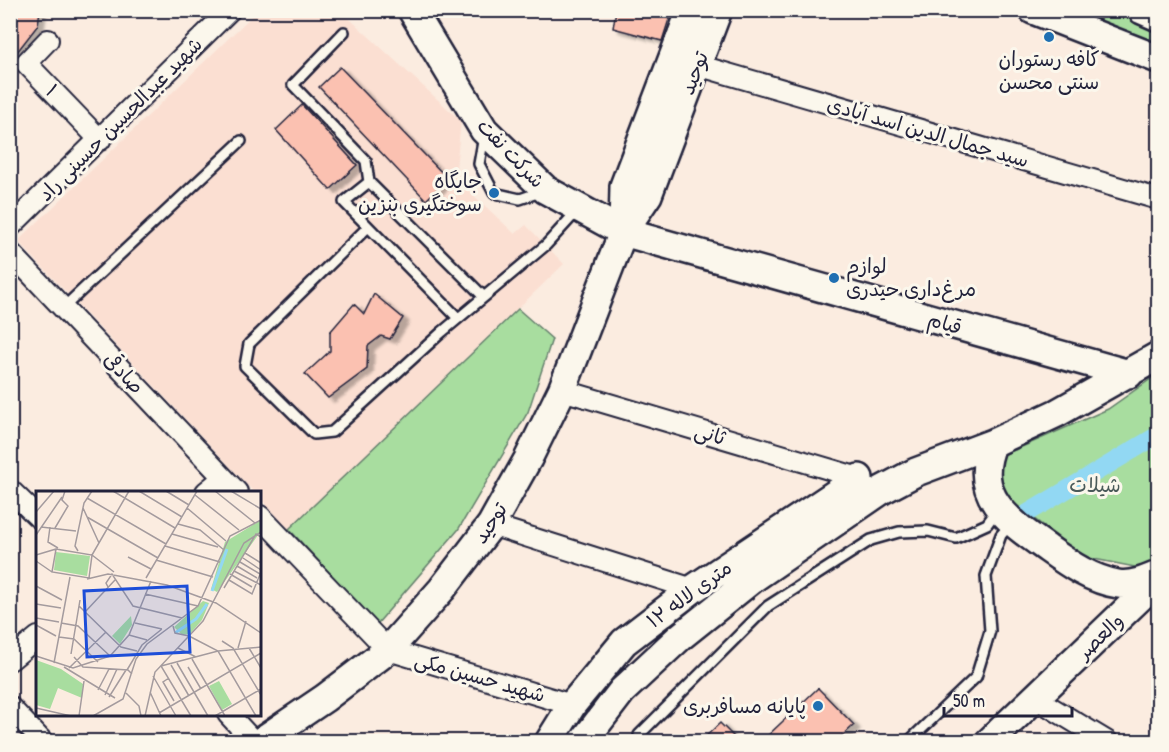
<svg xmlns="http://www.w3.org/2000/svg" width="1169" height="752" font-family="'Patrick Hand','Playpen Sans Arabic',sans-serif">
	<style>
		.built { fill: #fbdfd2 }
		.green { fill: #a8dd9f; stroke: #65806d; stroke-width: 1.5 }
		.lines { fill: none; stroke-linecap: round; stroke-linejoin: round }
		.canal { stroke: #92d8f3; stroke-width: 18 }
		.building { fill: #fbc1b1; stroke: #22223b; stroke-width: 1.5; filter: url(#shadow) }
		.lane-casing { stroke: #22223b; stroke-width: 14 }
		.street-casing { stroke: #22223b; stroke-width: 24 }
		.secondary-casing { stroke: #22223b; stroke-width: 32 }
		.lane { stroke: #fbf7ec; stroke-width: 9 }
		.street { stroke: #fbf7ec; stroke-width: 20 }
		.secondary { stroke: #fbf7ec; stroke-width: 27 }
		.poi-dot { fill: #1f6fb2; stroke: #fbf7ec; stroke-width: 2 }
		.labels { text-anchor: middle; stroke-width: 6; stroke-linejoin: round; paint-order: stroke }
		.poi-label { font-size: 20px; fill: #22223b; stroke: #fbf7ec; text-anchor: end }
		.street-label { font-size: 20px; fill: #22223b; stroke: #fbf7ec }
		.park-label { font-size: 20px; fill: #4a5a59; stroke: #fbf7ec }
		.inset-river { fill: none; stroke: #92d8f3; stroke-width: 3 }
		.inset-road { fill: none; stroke: #a49b9e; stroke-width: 1.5 }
		.view { fill: #1d4ed8; fill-opacity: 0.15; stroke: #1d4ed8; stroke-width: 3 }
		.inset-edge { fill: none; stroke: #22223b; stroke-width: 3 }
	</style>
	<defs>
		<filter id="shadow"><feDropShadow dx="6" dy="4" stdDeviation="1.5" flood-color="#0004"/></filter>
	</defs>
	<rect width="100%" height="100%" fill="#fbece0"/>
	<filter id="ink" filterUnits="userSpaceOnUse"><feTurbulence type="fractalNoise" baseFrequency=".0167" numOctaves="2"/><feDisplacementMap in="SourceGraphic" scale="12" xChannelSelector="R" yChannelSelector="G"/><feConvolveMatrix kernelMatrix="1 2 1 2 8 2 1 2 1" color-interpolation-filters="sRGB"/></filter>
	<g filter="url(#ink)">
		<path class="built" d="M340,10L461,121L455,178L515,234L526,225L564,264L289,529L260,498V492H254L18,241L257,11Z"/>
		<path class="green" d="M1054,11H1117L1158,26V51Z
			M518,309L552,339L528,412L458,530L377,624L289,529Z
			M1158,374V561L1140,568L1084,557L1003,495L998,474L999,457L1108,409Z"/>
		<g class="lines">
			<path class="canal" d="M1011,523L1158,435"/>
		</g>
		<path class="building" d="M10,10H40L38,25L10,61Z
			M616,10H672L662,41L613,28Z
			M340,67L448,179L426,200L319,87Z
			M302,105L357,165L330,190L276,130Z
			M374,294L403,318L390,339L381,336L368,346L367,369L328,398L305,374L330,351V332L354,304L364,314Z
			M818,688L854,725L837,741H762Z
			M720,723L738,741H701Z"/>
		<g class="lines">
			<g class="lane-casing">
				<path id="lane" d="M344,32L293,85L366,161L369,182
					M484,136L479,164L494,193L520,199L543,191
					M367,228L249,344L245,366L314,434L332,432L442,332L546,245L578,210
					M63,308L241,141
					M458,318L344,202L369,182L484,297
					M639,735L768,606L871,540L899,532L928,531L956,538L987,524L998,509
					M908,742L976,677L990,631L986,576L1001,535L1011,524"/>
			</g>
			<g class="street-casing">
				<path id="street" d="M48,40L26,63L100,140
					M697,65L1158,199
					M10,227L230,10
					M10,252L237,492
					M562,390L859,478
					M10,490L38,517
					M206,492L223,478
					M260,516L388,650L572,705
					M491,525L693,589
					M10,660L38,637
					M1035,698L1108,742
					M10,707L43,742
					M228,714L254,742"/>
			</g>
			<g class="secondary-casing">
				<path id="secondary" d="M412,10L484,130L546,190L623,232L1129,374
					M1033,10L1158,59
					M1142,10L1158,17
					M623,232L624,186L691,10
					M993,443C970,496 1010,522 1048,549C1069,564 1092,580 1118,584C1132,586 1146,580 1158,575
					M260,742L325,698L388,650L442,589L491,525L528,459L562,390L623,232L648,195L718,10
					M549,742L572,705L624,642L693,589L859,478
					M583,742L622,691L680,637L755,577L882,490L916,472L993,443L1057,413L1158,356
					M989,742L1158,580"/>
			</g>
			<use href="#lane" class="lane"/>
			<use href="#street" class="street"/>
			<use href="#secondary" class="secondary"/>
		</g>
	</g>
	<g class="poi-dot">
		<circle cx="1049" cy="37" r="6"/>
		<circle cx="494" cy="193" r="6"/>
		<circle cx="834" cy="278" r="6"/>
		<circle cx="818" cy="706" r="6"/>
	</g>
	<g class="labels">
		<g class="poi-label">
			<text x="1049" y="66" text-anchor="middle">کافه رستوران<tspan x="1049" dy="23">سنتی محسن</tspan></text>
			<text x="482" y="188">جایگاه<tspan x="482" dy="23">سوختگیرى بنزین</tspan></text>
			<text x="846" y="273" text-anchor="start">لوازم<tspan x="846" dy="23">مرغ‌داری حیدری</tspan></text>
			<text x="806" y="713">پایانه مسافربری</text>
		</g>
		<g class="street-label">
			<text transform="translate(694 73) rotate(-69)" y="7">توحید</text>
			<text transform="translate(52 90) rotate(46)" y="7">۱</text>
			<text transform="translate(120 119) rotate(-45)" y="7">شهید عبدالحسین حسینی راد</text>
			<text transform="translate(928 132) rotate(16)" y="7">سید جمال الدین اسد آبادی</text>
			<text transform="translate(511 153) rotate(46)" y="7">شرکت نفت</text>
			<text transform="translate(945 323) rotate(16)" y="7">قیام</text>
			<text transform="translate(124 373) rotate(47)" y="7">صادقی</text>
			<text transform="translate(710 434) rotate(16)" y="7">ثانی</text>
			<text transform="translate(490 523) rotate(-57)" y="7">توحید</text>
			<text transform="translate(689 594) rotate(-36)" y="7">۱۲ متری لاله</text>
			<text transform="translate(1100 636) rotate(-44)" y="7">والعصر</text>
			<text transform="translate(480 677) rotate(16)" y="7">شهید حسین مکی</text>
		</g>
		<g class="park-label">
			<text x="1095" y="492">شیلات</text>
		</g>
	</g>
	<g transform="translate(36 491)">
		<rect width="225" height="225" fill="#fbece0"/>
		<path d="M225,29V40L181,101L175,98L189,51ZM20,61L54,65L51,85L18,79ZM167,110L173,112L166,129L154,143L146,144L138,136ZM95,125L96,134L84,153L76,145ZM0,169L25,178L47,193L46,207L22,197L14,218L0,214ZM183,190L196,213L186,219L173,195Z" fill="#a8dd9f"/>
		<path class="inset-river" d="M176,100L191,58M139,142L160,128L171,113"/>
		<path class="inset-road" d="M77,0L139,37M103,0L146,26M130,0L153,14M179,0L219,32M195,0L225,18M159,4L203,39M51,7L130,53M47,17L63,52M151,17L190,50M0,21L18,0M51,26L122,67M142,33L164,39L188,59M5,36L40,40M14,36L12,51L22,57M19,37L32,15L26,9L29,0M136,43L182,56M0,44L26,6M129,55L184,71M20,58L56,64L53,87L16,81ZM42,60L39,55L48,12L56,0M209,62L225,72M0,64L20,58M56,64L93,0M56,64L78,81M92,66L115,78M207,67L225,79M120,69L177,86M0,70L16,81M204,71L224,83M201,75L221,87M198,80L225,94M194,83L216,96M110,87L161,0M51,88L72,83L131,94L180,112L225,142M193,89L216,103L225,81M0,95L26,109M72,96L70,92L76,83L97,115L146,127M188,97L220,43L225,46M109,103L162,115M0,113L25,117M43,115L85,156L101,160M49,121L79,89M0,127L23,131M25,132L42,135L74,165M99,132L126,138M0,134L20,145M137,135L139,142L153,145M93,144L111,149M153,145L182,160L220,225M23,146L38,148L62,171M186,150L197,157L225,204M142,157L160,166M202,157L210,130M213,157L225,177M35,163L44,109M0,165L37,177L74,165L93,144L115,90M38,166L47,176L92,179L96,183M156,168L189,225M18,172L34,86M141,172L172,225M135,174L153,205M28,176L79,207M152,176L165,198M33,177L70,141M91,179L106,154L126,138M117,185L140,225M133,187L127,191L138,210M62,199L73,178M114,201L125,225M90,202L103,215L105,225M69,204L81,178M73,206L90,179M0,217L35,225M123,222L225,162M43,225L48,190M57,225L87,208L100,168L111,153L162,115L194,45L225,29M109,225L119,181L167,130L208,52L225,41M155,225L125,175L182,160L225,156M179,225L225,198"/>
		<path class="view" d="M151,95L154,161L51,166L48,100Z"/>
		<rect width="225" height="225" class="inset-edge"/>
	</g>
	<rect width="1169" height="752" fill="none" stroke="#fbf7ec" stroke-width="36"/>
	<rect x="18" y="18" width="1133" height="716" fill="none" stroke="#22223b" stroke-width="2" filter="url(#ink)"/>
	<path d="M944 707v9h128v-9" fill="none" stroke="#22223b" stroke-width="3"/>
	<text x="953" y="707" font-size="18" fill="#22223b" stroke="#fbf7ec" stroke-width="4.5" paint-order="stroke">50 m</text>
</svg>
